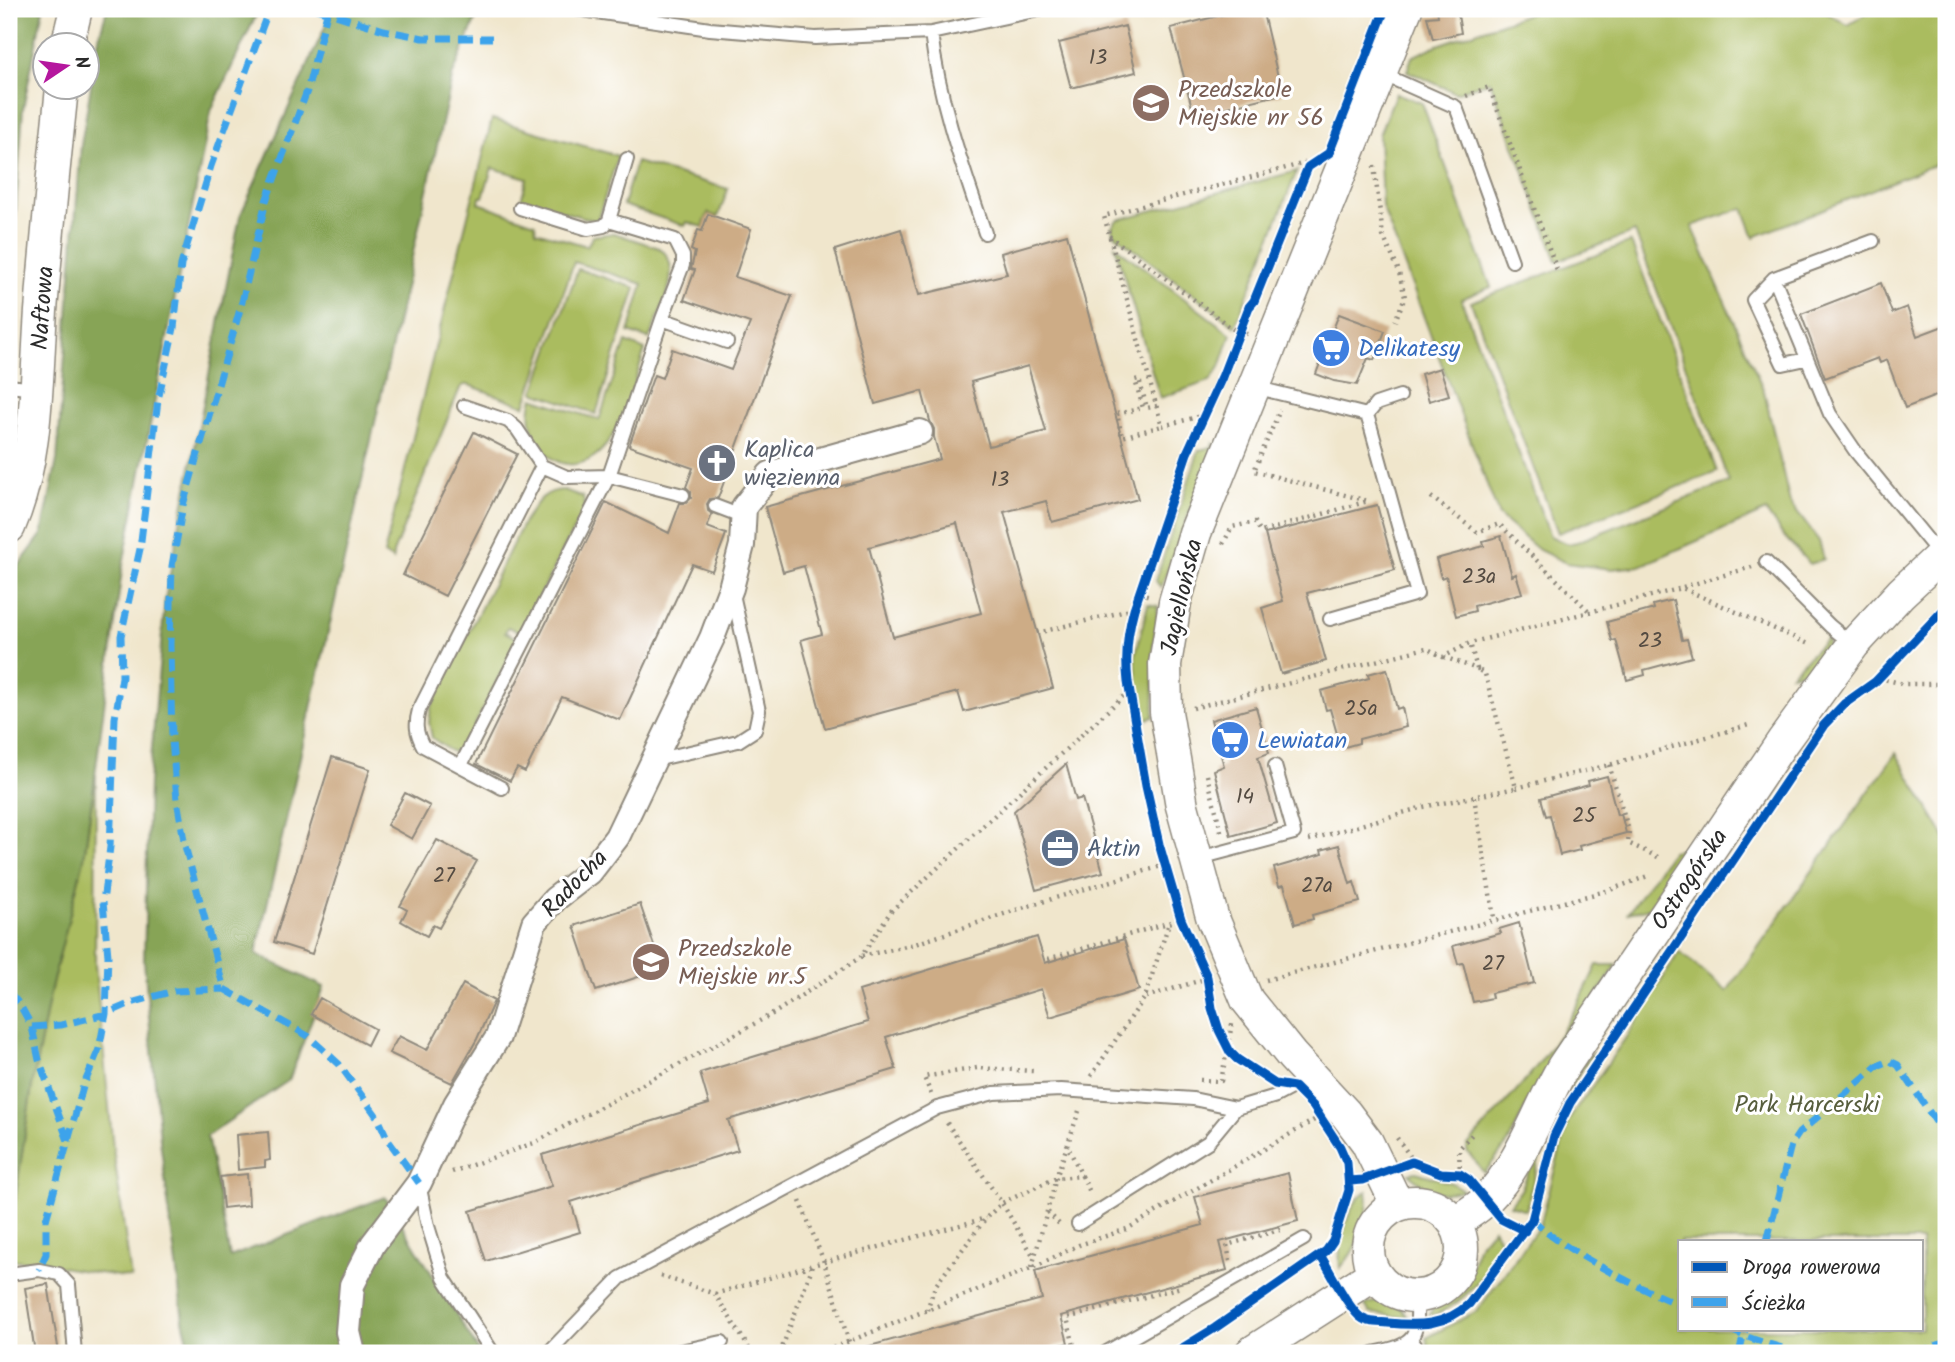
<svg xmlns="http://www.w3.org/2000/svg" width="1955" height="1362" font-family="Kalam,sans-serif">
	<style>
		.green { fill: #aabc5f; stroke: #6a7445; stroke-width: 2; fill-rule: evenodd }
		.forest { fill: #87a456; stroke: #596840; stroke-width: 2 }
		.building { fill: #cdac86; fill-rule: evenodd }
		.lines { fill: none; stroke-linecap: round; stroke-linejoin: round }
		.service-casing { stroke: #8e887c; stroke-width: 16 }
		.minor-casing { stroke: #8e887c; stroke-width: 28 }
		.tertiary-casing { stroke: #8e887c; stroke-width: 35 }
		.path { stroke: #8e887c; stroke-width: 4.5; stroke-dasharray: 2 5; stroke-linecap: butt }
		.service { stroke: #fff; stroke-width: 12 }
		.minor { stroke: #fff; stroke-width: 24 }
		.tertiary { stroke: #fff; stroke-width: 32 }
		.quiet { stroke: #3ea3eb; stroke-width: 7; stroke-dasharray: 14 7; stroke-linecap: butt }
		.cycleway-casing { stroke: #fff; stroke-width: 13 }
		.cycleway { stroke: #0057b8; stroke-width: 9 }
		.labels { text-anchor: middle; stroke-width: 6; stroke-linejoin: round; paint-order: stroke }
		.number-label { font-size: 21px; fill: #544b42 }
		.education-label { font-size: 24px; fill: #785e54; stroke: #fff; text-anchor: start }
		.street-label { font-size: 24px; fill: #2b2b2b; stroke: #fff }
		.shop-label { font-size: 24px; fill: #366cbe; stroke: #fff; text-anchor: start }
		.worship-label { font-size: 24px; fill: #5b616d; stroke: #fff; text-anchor: start }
		.service-label { font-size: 24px; fill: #4e5e75; stroke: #fff; text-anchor: start }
		.park-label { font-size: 24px; fill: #575e3d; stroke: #fff }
	</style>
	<rect width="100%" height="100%" fill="#fff"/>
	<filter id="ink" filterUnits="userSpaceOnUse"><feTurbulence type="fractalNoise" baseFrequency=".0143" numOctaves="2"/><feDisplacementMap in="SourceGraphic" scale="14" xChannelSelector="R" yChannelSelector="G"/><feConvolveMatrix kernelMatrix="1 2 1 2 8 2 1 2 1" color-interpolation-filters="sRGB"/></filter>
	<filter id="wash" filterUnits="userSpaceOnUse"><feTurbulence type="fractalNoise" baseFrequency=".00686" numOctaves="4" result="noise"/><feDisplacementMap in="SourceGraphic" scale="28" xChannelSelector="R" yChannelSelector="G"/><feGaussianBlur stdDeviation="1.57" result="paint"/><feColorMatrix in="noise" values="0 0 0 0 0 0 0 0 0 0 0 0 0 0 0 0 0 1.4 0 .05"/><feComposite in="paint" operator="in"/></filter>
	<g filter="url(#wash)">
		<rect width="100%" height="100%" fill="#f0e6cc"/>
		<path class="green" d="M1542,9H1820L1848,25L1874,9H1946V160L1754,237L1743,208L1692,226L1764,391L1790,503L1819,541L1824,559L1810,564L1782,534L1766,511L1640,566L1611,569L1566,563L1539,550L1499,516L1382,206L1379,135L1396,93L1422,103L1491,287L1461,299L1550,536L1567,544L1577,542L1729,482L1635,232L1557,261L1490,81L1456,93L1407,71L1412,57L1435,46Z
			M492,119L618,156L597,221L521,200L527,178L492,168L483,197H480L479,203L535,223L536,231L587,246L593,236L614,233L659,248C687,266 658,315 649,339L629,332L643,284L574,262L525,406L469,385H464L460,388L393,553V560L384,554Z
			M636,162L728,189L718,217L708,213L703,227L687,222L685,226L623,205Z
			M1297,171L1235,326L1113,233L1112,227L1117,220Z
			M1631,242L1717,472L1558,533L1471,302Z
			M1115,246L1231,334L1220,367L1210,381L1160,398Z
			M578,269L636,288L596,414L534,392Z
			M626,342L645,350C634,381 622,436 595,456C556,484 520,436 533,398L599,420Z
			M1213,443L1215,445L1161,588L1156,581L1159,570L1199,450L1212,447Z
			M564,490L583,497L585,507L521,633L508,627L505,632L518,639L465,745L462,750L452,752L432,738L429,722L431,707L525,520C536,504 543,490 564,490Z
			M1148,604L1158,606L1153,649L1154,717L1144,720L1138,691L1135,657Z
			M1827,638L1828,652L1818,669L1791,674Z
			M1896,753L1946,839V1353H1430L1426,1338L1477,1311L1540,1225L1568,1121L1631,1030L1679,952L1727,991ZM1680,1241H1922V1329H1680Z
			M96,774L95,965L113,1148L131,1278L9,1259V1241L32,1086L52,984L84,859Z
			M1697,848L1655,907L1628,913L1672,851Z
			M1597,965H1617L1532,1094L1508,1143L1484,1173L1467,1151V1146C1505,1103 1548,1060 1575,1009C1583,995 1590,980 1597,965Z
			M1594,1052L1567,1093L1546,1132L1526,1210L1510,1205L1521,1190L1562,1093L1589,1055Z
			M1416,1172L1452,1183L1463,1190C1437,1197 1427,1192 1409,1173Z
			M1367,1191C1371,1215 1357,1251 1340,1268C1337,1247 1348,1200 1367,1191Z
			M1493,1228L1501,1242C1494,1270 1458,1310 1429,1316L1436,1304L1458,1288L1466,1279L1479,1245Z
			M1377,1301C1392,1301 1401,1304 1408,1318L1370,1313L1365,1305Z"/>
		<path class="forest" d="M9,9H43L23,109L9,307Z
			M107,9H259L211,111L122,570L84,859L52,984L32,1086L9,1241V579L42,534L57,460L81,145L99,37Z
			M333,9H480L453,74L256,954L324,987L289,1080L207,1136L230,1257L385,1197L480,1353H191L183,1320L160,1140L144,961L149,782L165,599L240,216Z"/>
		<g id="blocks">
			<path class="building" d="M1245,9H1262L1282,94L1194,115L1171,28Z
				M1437,9H1457L1461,33L1433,39L1427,17L1438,16Z
				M1125,26L1136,72L1071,88L1059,43Z
				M708,214L751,229L735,277L792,296L718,498L710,499L707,504L708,511L712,514L707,527L726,534L712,571L692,564L620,720L562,697L525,772L517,768L510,781L476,764L606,502L669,533L680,503H686L691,498V492L686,487L693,468L629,446L654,375L662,378L672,349L731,370L750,323L684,300L695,270L691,269L695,252L691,250L698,230L702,231Z
				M901,229L919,295L1007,274L1001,253L1067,234L1138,499L1052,522L1046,501L1004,512L1053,688L964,712L958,692L825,728L801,640L822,634L804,566L783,572L765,507L940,459L934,437V429L930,421L922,391L875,404L835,250ZM1028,366L1046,431L989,446L971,382ZM957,523L981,613L893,637L869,547Z
				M1881,283L1892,313L1907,307L1917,336L1946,325V392L1905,408L1887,360L1880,363L1878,358L1825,378L1801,314Z
				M1339,314L1385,331L1374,360L1368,358L1357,385L1334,381L1316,374Z
				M1440,368L1449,395L1429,401L1421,374Z
				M474,432L517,454L445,596L403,575Z
				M1377,505L1395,570L1307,593L1326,661L1281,674L1262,608L1283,601L1265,534Z
				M1501,536L1512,576L1516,574L1522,593L1474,606L1475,611L1456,616L1446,576L1441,578L1436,559L1484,546L1483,541Z
				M1673,600L1682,640L1687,639L1692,657L1644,670L1645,675L1627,680L1616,640L1612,641L1607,622L1654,609L1653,605Z
				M1387,669L1397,709L1402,707L1406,727L1359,739V743L1341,748L1330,709L1326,710L1321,691L1369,678L1368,674Z
				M1256,707L1269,753L1258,757L1277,823L1231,836L1214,770L1224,766L1211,720Z
				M332,757L370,769L312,954L274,942Z
				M1066,764L1076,800L1082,798L1103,872L1036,890L1014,811Z
				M1607,776L1617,815L1621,814L1626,833L1579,846L1580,850L1560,855L1550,815L1546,816L1541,798L1589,785L1588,781Z
				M405,793L430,806L412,839L387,825Z
				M437,840L477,861L439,928L433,925L427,936L401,921L407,910L400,906Z
				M1339,845L1350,884L1354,882L1360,902L1312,915L1313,919L1295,924L1284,885L1279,886L1274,868L1322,854L1321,850Z
				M640,904L662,969L596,991L574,926Z
				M1519,923L1534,983L1491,993L1492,998L1473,1002L1463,963L1458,964L1453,946L1501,933L1499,929Z
				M1037,937L1045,963L1124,939L1139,990L1050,1017L1041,989L886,1037L896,1069L728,1120L738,1150L571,1202L580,1232L486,1261L470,1211L552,1186L542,1155L709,1104L700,1073L868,1022L859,991Z
				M463,984L494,1001L477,1039L452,1083L389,1053L399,1036L427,1050Z
				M320,998L375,1029L367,1045L311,1014Z
				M268,1132L270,1160L265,1161V1167L238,1170L236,1135Z
				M1288,1173L1298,1221L1220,1242L1227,1270L1061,1316L1068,1343L1029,1353H866V1347L1042,1299L1035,1271L1203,1225L1195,1197Z
				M247,1174L249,1205L223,1208L220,1177Z
				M48,1284L59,1353H35L25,1288Z"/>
		</g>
	</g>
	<g filter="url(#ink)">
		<use href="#blocks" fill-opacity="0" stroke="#8e887c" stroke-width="2"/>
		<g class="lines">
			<g class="service-casing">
				<path id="service" d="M576,9L710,29L815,38L931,33L1043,9
					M931,33C939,101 963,168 985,233
					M1380,73L1456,107L1512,261
					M609,220L627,159
					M1873,241L1774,278L1830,414L1856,452L1940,555
					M1774,278L1753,300L1783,364L1806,359
					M662,319L727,342
					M9,386L35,389
					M1254,387L1367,415L1371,428L1417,594L1330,619
					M464,406L508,421L517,429L542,466L567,477L609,476L683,495
					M1367,415L1376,404L1400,396
					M715,506L744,517
					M1766,562L1830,626L1853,645
					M655,760L738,741L755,730L759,711L733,594
					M461,765L609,476L662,319L683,265V256L675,240L609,220L604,226L588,229L520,208
					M502,788L423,746C416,733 415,724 419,710L542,466
					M1196,859L1294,833L1275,766
					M419,1184L428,1226L444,1278L493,1353
					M1078,1224L1208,1142L1236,1108
					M9,1274L39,1270L59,1274L69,1285L75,1353
					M1411,1340L1421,1353
					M548,1353L620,1278L937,1108L994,1093L1061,1090L1193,1099L1236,1108L1276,1096L1310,1078
					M671,1353L722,1342
					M1105,1353L1304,1239
					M1373,1353C1417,1344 1418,1339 1417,1296"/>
			</g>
			<g class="minor-casing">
				<path id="minor" d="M353,1353L348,1332L352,1285L373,1244L419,1183L456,1104L498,1037L534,923L555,899L590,872L617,837L712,638L731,588L742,545L744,507L770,474L920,432"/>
			</g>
			<g class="tertiary-casing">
				<path id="tertiary" d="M67,46L76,9
					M9,527C38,459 36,383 41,311C47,236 54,162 62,88
					M1368 1249a47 47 0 1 1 94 0a47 47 0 1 1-94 0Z
					M1397,1204L1367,1142L1346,1114L1292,1056L1247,1000L1212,916L1182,806L1166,712L1165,664L1170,634L1175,602L1195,533L1406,9
					M1455,1223C1465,1215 1477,1209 1486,1200C1522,1164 1538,1110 1563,1067L1783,741L1826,682L1853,645L1901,593L1946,551
					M1251,1353L1374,1274"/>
			</g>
			<path class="path" d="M1466,96L1489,87L1557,270
				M1374,166L1383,236L1398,269L1405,297L1395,321
				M1109,236L1233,329L1247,334
				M1157,406L1147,408L1139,379L1135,380L1143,408L1117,414L1122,437L1162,426
				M1205,415L1162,426L1104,216L1305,163L1310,164
				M1431,497L1477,532L1499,524L1590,612
				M1223,544L1232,527L1255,522L1261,532L1368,501L1254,471L1280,410
				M1683,587L1752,567
				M1139,593L1151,596
				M1037,633L1134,609
				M1444,657L1477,669L1470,643
				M1879,678L1904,684H1946
				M1193,708L1426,648L1443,657L1470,643L1682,588L1811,645
				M1609,765L1629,831L1628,843L1660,858
				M1207,775L1222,835
				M1516,788L1609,765L1752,724
				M1474,797L1494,918
				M1309,840L1423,807L1516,788L1485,674L1477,669
				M862,956L915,944L1022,908L1165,865
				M1048,959L1181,919
				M1266,980L1610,890L1648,876
				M1146,997L1208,978
				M1091,1076L1145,997L1169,923
				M1200,1080L1221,1081L1232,1024
				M931,1094L924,1077L977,1068L1033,1071
				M947,1123L1002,1203L1034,1257
				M1397,1138L1415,1163
				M452,1172L534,1143L776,1012L861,957L891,911L1129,691
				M1460,1174L1459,1149L1474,1132
				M1082,1176L1091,1194
				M800,1201L824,1262L849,1342
				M1048,1212L1061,1226
				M1230,1261L1227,1245L1279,1230L1284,1231
				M1032,1267L1056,1178L1080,1108
				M661,1276L715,1294L752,1353
				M715,1294L813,1265
				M927,1310L935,1286L986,1218L1002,1203L1056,1178L1082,1176L1068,1147
				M780,1353L813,1265L986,1218
				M820,1353L1032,1268L1079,1245L1127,1229L1316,1119
				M1049,1353L1074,1346L1067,1318L1181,1287"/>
			<use href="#service" class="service"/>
			<use href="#minor" class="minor"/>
			<use href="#tertiary" class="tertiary"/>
			<path class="quiet" d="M316,9L384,30L423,38H492
				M328,9L307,91L266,201L241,306L183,505L172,566L170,645L172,740L177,800L185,846L224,989L308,1036L339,1064L378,1118L388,1140L419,1183
				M9,992L20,1005L32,1027L39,1060L68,1141L46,1220V1254L39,1270
				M32,1027L61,1025L106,1014L131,1003L174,991L224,989
				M68,1141L83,1087L99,1049L106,1014L108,956L103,902L110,847L115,718L122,677L121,636L140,549L158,400L174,328L181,265L211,166L269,9
				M1532,1218C1555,1247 1645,1291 1680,1305
				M1767,1241L1791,1145L1799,1133L1877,1066L1890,1061L1898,1065L1946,1137
				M1729,1329C1750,1340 1775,1345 1797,1353
				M1739,1353L1745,1329
				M1916,1353L1946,1342"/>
			<g class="cycleway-casing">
				<path id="cycleway" d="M1350,1181L1363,1180L1412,1162L1441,1173L1460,1174L1469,1180L1501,1219L1525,1231
					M1320,1255C1331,1272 1345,1303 1358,1315C1365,1323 1378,1322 1388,1323C1419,1326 1445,1326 1469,1304L1532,1220L1554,1136L1570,1103L1824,725L1844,704L1875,682L1946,607
					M1174,1353L1215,1328L1326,1251L1333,1241L1349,1190L1347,1163L1340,1147L1313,1106L1294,1087L1275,1084L1237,1059L1230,1052L1219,1030L1212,1008L1207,977L1181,919L1159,844L1146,786L1128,682C1125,657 1127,634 1134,609L1187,453L1222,377L1249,307L1254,301L1308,167L1329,153L1385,9"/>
			</g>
			<use href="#cycleway" class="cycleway"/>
		</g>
	</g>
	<defs>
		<g id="school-disc" transform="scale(2.0125)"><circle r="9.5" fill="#8d6e63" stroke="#fff"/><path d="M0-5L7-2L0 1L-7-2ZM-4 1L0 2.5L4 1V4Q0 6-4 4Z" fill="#fff"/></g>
		<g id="supermarket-disc" transform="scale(2.0125)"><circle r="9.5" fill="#3f7fe0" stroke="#fff"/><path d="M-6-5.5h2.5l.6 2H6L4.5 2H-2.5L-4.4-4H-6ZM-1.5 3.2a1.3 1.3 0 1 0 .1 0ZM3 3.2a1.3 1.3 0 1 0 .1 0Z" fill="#fff"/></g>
		<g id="church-disc" transform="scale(2.0125)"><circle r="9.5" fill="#6b7280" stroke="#fff"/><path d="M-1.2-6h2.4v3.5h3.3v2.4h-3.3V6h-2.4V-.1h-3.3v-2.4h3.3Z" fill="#fff"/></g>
		<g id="office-disc" transform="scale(2.0125)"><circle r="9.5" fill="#5c6f8a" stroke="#fff"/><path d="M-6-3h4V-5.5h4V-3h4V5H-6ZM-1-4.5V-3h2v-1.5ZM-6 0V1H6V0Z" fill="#fff"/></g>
	</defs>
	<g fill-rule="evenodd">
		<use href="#school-disc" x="1151" y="103"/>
		<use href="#supermarket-disc" x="1331" y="348"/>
		<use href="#church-disc" x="717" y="463"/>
		<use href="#supermarket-disc" x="1230" y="740"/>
		<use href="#office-disc" x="1060" y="848"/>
		<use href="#school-disc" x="651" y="962"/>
	</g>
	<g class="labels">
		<g class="number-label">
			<text x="1098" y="64">13</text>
			<text x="1000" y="486">13</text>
			<text x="1479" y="583">23a</text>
			<text x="1650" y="647">23</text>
			<text x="1361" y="715">25a</text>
			<text x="1245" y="803">14</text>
			<text x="1584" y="822">25</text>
			<text x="444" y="882">27</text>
			<text x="1317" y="892">27a</text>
			<text x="1493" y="970">27</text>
		</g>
		<g class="education-label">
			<text x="1178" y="97">Przedszkole<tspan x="1178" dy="28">Miejskie nr 56</tspan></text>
			<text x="678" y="956">Przedszkole<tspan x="678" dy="28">Miejskie nr.5</tspan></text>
		</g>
		<g class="street-label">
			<text transform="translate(42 308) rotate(-86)" y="8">Naftowa</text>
			<text transform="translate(1181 597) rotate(-77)" y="8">Jagiellońska</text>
			<text transform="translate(1689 879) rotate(-56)" y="8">Ostrogórska</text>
			<text transform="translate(574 883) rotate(-46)" y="8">Radocha</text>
		</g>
		<g class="shop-label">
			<text x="1358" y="356">Delikatesy</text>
			<text x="1257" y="748">Lewiatan</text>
		</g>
		<g class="worship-label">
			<text x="744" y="457">Kaplica<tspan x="744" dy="28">więzienna</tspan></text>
		</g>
		<g class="service-label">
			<text x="1087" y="856">Aktin</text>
		</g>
		<g class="park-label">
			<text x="1807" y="1112">Park Harcerski</text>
		</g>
	</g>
	<rect width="1955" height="1362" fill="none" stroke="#fff" stroke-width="35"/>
	<rect x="1678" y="1240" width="245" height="91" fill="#ffffff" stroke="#aaaaaa" stroke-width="2"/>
	<rect x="1692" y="1262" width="35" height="10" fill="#0057b8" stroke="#aaaaaa" stroke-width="2"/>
	<text x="1742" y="1274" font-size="21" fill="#2b2b2b">Droga rowerowa</text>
	<rect x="1692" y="1297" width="35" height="10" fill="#3ea3eb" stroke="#aaaaaa" stroke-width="2"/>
	<text x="1742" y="1310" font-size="21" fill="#2b2b2b">Ścieżka</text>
	<g transform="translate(66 66) rotate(77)"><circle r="33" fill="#ffffff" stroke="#aaaaaa" stroke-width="2"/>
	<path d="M0-5L12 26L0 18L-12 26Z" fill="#b5179e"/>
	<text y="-10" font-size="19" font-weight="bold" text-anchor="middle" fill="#2b2b2b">N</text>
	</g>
</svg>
